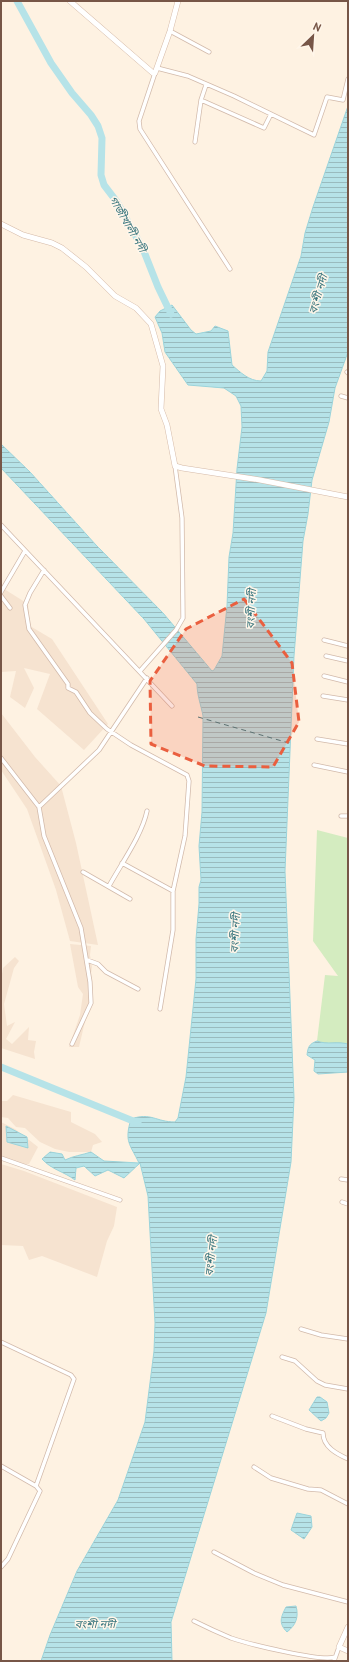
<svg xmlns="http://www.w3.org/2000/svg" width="349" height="1662" font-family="'PT Sans','Noto Sans Bengali',sans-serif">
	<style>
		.residential { fill: #f6e3d0 }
		.green { fill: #d4ecc0 }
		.water { fill: url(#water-rules); stroke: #9bd4db }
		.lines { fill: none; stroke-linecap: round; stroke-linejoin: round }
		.river { stroke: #b6e3e8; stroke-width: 7 }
		.ferry { stroke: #3a767e; stroke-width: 1; stroke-dasharray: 5 4; stroke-linecap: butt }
		.street-casing { stroke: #d2baab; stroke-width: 5 }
		.secondary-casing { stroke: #d5baa8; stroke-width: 6 }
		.street { stroke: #fff; stroke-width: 3.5 }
		.secondary { stroke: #fff; stroke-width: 5 }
		.marked { fill: #ea5f3f; fill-opacity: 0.2; stroke: #ea5f3f; stroke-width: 3; stroke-dasharray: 8 5; stroke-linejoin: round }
		.labels { text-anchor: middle; stroke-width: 3; stroke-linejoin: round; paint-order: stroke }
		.water-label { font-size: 11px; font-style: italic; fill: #3a767e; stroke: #fff6ea }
	</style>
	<defs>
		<pattern id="water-rules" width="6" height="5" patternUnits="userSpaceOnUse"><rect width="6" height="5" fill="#b6e3e8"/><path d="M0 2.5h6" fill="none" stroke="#99bbbe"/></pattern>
	</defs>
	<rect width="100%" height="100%" fill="#fef2e2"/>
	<path class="residential" d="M1,587L28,604L30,626L52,639L108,724L84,750L37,709L50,674L24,668L34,688L25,708L10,697L16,671L1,672Z
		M1,713L35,757L61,786L76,843L98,945L70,941L56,890L27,809L1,770Z
		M70,944L91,946L90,955L92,967L90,979L91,996L79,1047H69L80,1015L83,994L78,987Z
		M15,957L19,961L14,968L4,1004L7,1026L15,1022L6,1039L12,1044L29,1027L28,1040L36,1041L34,1052L35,1059L1,1048V980L3,968Z
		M13,1095L71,1112V1122L95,1134L102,1142L93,1145L91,1152H69L55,1149L40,1142L25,1128L16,1127L8,1118L1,1117V1101H7Z
		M1,1122L15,1129L38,1147L29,1164H19L1,1159Z
		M1,1164L24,1171L117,1207L114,1226L107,1241L97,1277L42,1256L29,1260L23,1246L1,1245Z"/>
	<path class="green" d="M317,830L348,838V1052L317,1041L325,975L338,976L313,941Z"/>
	<path class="water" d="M348,106V352L335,388L329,422L312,480L308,514L303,541L294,656L285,871L294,1098L291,1162L266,1313L171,1622L172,1661H41L50,1635L77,1571L118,1500L145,1422L154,1351L155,1323L148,1196L140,1163L124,1178L108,1170L95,1176L84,1166L76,1168L75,1180C63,1171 52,1170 42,1159L50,1152L62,1154L65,1160C73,1156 82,1155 91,1152L104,1161L139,1163C130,1144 124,1142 131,1119C151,1112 156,1122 175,1122L178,1118L186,1077L196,979V939L199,904V887L201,880L199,846L202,812L203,716C201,705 197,695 197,684L144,619L1,468V444L30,472L96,545L163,613L212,671L214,670L222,656L227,606L229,557L233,533L237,469L242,427L241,406L236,396L224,388L188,385L165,352L162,333L155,317L160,311L172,305L191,330L196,334L211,331L215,326L228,331L232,365C240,372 249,381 261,381L267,371L268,352L301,256L305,233L313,207Z
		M317,1041C327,1045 337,1041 348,1044V1072L318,1074L314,1071L315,1060L307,1055C308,1047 309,1044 317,1041Z
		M6,1126L27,1137L28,1148L7,1142Z
		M317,1397H320L327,1402L329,1413L326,1418L321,1421L309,1410Z
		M297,1513L311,1516L312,1527L304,1539L291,1530Z
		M296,1606C299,1617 296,1625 287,1632C278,1623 281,1617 286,1607Z"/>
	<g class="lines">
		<path class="river" d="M17,1L51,63L72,93L91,115L98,126L102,138L101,175L104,185L117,202L143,249L158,287L171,314
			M1,1067L138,1123"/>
		<path class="ferry" d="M198,717L289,743"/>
		<g class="street-casing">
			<path id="street" d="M170,31L209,52
				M157,68L188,76L234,96L314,135L327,97L343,100L348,79
				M155,73L139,121L140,129L230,269
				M201,100L206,85
				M195,142L201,100L264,128L271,114
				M347,372L348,373
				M341,396L348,398
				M1,525L172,706
				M44,570L30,593L25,605L29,629L68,684V688L76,692L90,713L107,729L131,745L187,775L189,781L185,836L173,891V930L160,1009
				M1,592L25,551
				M1,596L10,608
				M324,640L348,646
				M326,656L348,661
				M140,671L176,630L183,618L182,518L175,466
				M324,676L348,682
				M323,696L348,700
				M317,739L348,744
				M1,758L39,807L44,836L81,928L90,982L91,1003L72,1044
				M314,765L348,772
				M39,807L99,750L147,678
				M341,816H348
				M122,863L173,891
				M83,872L130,899
				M109,886C121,864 142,835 147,811
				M87,960L98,964L106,972L138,989
				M1,1158L120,1200
				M341,1179L348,1180
				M342,1202L348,1204
				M301,1329L321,1335L348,1339
				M1,1342L71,1375L74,1379L36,1486
				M282,1357L295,1361L317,1381L325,1385L348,1389
				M272,1416L306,1429L323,1433C323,1447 337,1454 348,1459
				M1,1466L36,1486L40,1491L8,1559L1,1567
				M254,1467L271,1478L308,1489L321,1490L348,1504
				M214,1552L254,1573L283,1585L348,1602
				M194,1621C206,1627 219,1633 231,1638C249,1644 321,1662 335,1657
				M334,1661L339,1647"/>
		</g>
		<g class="secondary-casing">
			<path id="secondary" d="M70,1L153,73H155L170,31L178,1
				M1,224L23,235L52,243L62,248L86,267L115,296L136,308L151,324L163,366L161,409L167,425L175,466L182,468L260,480L348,497
				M348,1627L339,1647L348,1651"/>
		</g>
		<use href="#street" class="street"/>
		<use href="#secondary" class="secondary"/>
	</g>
	<path class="marked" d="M244,599L292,663L299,722L273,767L205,766L151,744L150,681L186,629Z"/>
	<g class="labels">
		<g class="water-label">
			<text transform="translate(128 224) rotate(60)" y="4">গাজীখালী নদী</text>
			<text transform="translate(318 294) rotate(-73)" y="4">বংশী নদী</text>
			<text transform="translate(251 609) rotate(-87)" y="4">বংশী নদী</text>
			<text transform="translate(235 933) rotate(-87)" y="4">বংশী নদী</text>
			<text transform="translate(211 1256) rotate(-83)" y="4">বংশী নদী</text>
			<text x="95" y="1628">বংশী নদী</text>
		</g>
	</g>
	<rect width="349" height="1662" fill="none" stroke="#775647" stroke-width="4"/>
	<g transform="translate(313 36) rotate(25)" stroke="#fff6ea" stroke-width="3" paint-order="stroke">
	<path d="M0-3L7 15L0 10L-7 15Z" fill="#775647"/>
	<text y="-6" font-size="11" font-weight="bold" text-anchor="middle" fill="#775647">N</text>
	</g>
</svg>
